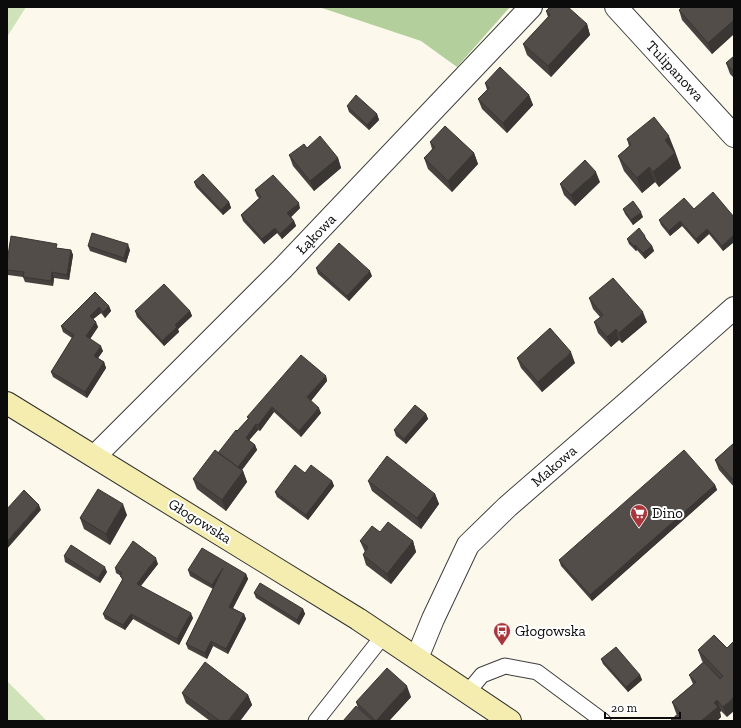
<svg xmlns="http://www.w3.org/2000/svg" width="741" height="728" font-family="'Zilla Slab',serif">
	<style>
		.green { fill: #cfe2ba }
		.forest { fill: #b3d09c }
		.lines { fill: none; stroke-linecap: round; stroke-linejoin: round }
		.lane-casing { stroke: #3e3e3e; stroke-width: 17 }
		.street-casing { stroke: #3e3e3e; stroke-width: 24 }
		.secondary-casing { stroke: #2d2d2d; stroke-width: 24 }
		.lane { stroke: #fff; stroke-width: 15 }
		.street { stroke: #fff; stroke-width: 22 }
		.secondary { stroke: #f4edaf; stroke-width: 22 }
		.wall { fill: #47423f }
		.shaded-wall { fill: #393633 }
		.building { fill: #524d49; stroke: #393633 }
		.labels { text-anchor: middle; stroke-width: 4; stroke-linejoin: round; paint-order: stroke }
		.street-label { font-size: 15px; fill: #0b0b0b; stroke: #fff }
		.poi-label { font-size: 15px; fill: #0b0b0b; stroke: #fff; text-anchor: start }
	</style>
	<rect width="100%" height="100%" fill="#fcf9ec"/>
	<path class="green" d="M7,7H26L7,37Z
		M7,681L47,721H7Z"/>
	<path class="forest" d="M319,7H510L457,67L421,41Z"/>
	<g class="lines">
		<g class="lane-casing">
			<path id="lane" d="M467,693L482,675L505,666L537,672L603,721
				M316,721L383,636"/>
		</g>
		<g class="street-casing">
			<path id="street" d="M616,7L734,136
				M95,456L283,268L531,7
				M417,658L433,619L468,545L507,507L629,401L734,308"/>
		</g>
		<g class="secondary-casing">
			<path id="secondary" d="M7,403L358,619L510,721"/>
		</g>
		<use href="#lane" class="lane"/>
		<use href="#street" class="street"/>
		<use href="#secondary" class="secondary"/>
	</g>
	<path class="wall" d="M734,8V34L712,54L682,20L679,10Z
		M546,11L587,24L590,35L551,77L527,55L523,44L548,17Z
		M734,56V78L730,74L726,63Z
		M485,83L529,95L533,105L507,133L482,109L478,99L487,90Z
		M347,106L377,114L379,120L369,130L349,112Z
		M627,139L675,151L681,168L659,187L655,182L642,193L624,171L618,156L629,146Z
		M430,142L474,153L478,164L452,192L428,169L424,158L432,149Z
		M307,148L338,158L341,168L314,191L293,166L289,155Z
		M194,182L229,202L231,208L223,215L196,187Z
		M600,182L575,206L564,195L560,184Z
		M255,190L300,208L291,217L294,221L296,226L282,239L277,233L264,244L243,221L241,215L259,198L257,196Z
		M623,209L643,217L633,225L625,214Z
		M694,209L734,217V242L723,251L709,234L698,244L682,226L670,236L661,225L659,220Z
		M645,236L647,240L652,246L654,251L645,259L637,250L636,251L629,244L627,239Z
		M88,246L130,250L126,263L90,251Z
		M58,248L71,250L73,255L69,280L54,278L53,286L25,282L23,277L8,275L7,272V262Z
		M316,268L372,276L349,301L318,274Z
		M95,292L109,306L111,311L105,318L101,313L93,319L98,327L90,339L103,351L98,358L104,362L106,368L87,398L53,377L51,372L72,338L63,332L61,326Z
		M589,298L647,322L622,343L619,340L611,347L598,333L594,322L600,317L593,309Z
		M135,311H190L192,316L178,329L179,332L164,346L137,317Z
		M517,358L575,363L542,392L521,368Z
		M326,376L327,381L311,401L321,413L301,437L274,412L260,431L258,430L249,440L255,445L257,450L242,470L243,471L247,482L226,511L197,489L193,479L218,453L248,419L247,417Z
		M426,414L428,419L406,444L396,436L394,430Z
		M734,443V487L719,470L715,460Z
		M305,473L332,481L334,486L308,520L277,497L275,492Z
		M368,481L435,494L439,504L421,529L372,491Z
		M715,485L717,490L592,601L561,566L559,560Z
		M127,515L110,545L84,529L80,518Z
		M380,532L413,541L416,552L391,584L366,565L363,555L365,552L360,541Z
		M64,556L107,572L100,583L65,562Z
		M158,564L141,586L193,618L179,645L133,619L125,630L105,619L103,614L122,580L121,576L116,573L115,568Z
		M188,570L246,574L248,579L233,608L244,614L246,619L228,654L213,646L207,659L188,649L186,644L213,589L190,576Z
		M254,593L303,609L305,614L299,625L256,598Z
		M727,648V717L721,711L720,712L721,717L717,721H670L677,715L676,713L672,702L693,684L689,675L703,662L702,661L698,650Z
		M601,659L640,675L642,680L628,692L603,664Z
		M182,693L248,695L252,705L240,721H210L186,703Z
		M411,697L389,721H343L358,708L356,702Z"/>
	<path class="shaded-wall" d="M734,20V34L712,54L708,43Z
		M587,24L590,35L551,77L548,66Z
		M529,95L533,105L507,133L503,123Z
		M377,114L379,120L369,130L367,125Z
		M669,136L675,151L670,155L665,140Z
		M474,153L478,164L452,192L448,181Z
		M675,153L681,168L659,187L653,172Z
		M338,158L341,168L314,191L310,181Z
		M649,167L655,182L642,193L637,178Z
		M596,172L600,182L575,206L571,195Z
		M229,202L231,208L223,215L221,210Z
		M299,203L300,208L289,219L287,213Z
		M641,212L643,217L633,225L631,220Z
		M294,221L296,226L282,239L280,234Z
		M680,221L682,226L670,236L669,231Z
		M275,228L277,233L264,244L262,239Z
		M707,229L709,234L698,244L696,239Z
		M734,235V242L723,251L722,246Z
		M128,244L130,250L126,263L124,258Z
		M635,245L637,250L636,251L634,246Z
		M652,246L654,251L645,259L643,253Z
		M71,250L73,255L69,280L67,275Z
		M370,271L372,276L349,301L347,296Z
		M52,272L54,278L53,286L51,281Z
		M109,306L111,311L105,318L103,312Z
		M99,307L101,313L91,321L90,316Z
		M190,311L192,316L178,329L179,332L164,346L162,341L175,325Z
		M643,312L647,322L622,343L619,333Z
		M96,322L98,327L88,342L86,336Z
		M616,329L619,340L611,347L607,337Z
		M101,346L103,351L96,361L94,356Z
		M571,352L575,363L542,392L538,382Z
		M104,362L106,368L87,398L85,392Z
		M326,376L327,381L309,403L307,397Z
		M272,407L274,412L260,431L258,425Z
		M319,408L321,413L301,437L299,431Z
		M426,414L428,419L406,444L404,439Z
		M256,424L258,430L247,443L246,438Z
		M255,445L257,450L238,475L236,470Z
		M243,471L247,482L226,511L222,500Z
		M332,481L334,486L308,520L306,515Z
		M715,485L717,490L592,601L590,595Z
		M435,494L439,504L421,529L417,518Z
		M123,504L127,515L110,545L106,534Z
		M39,505L41,510L7,549V541Z
		M413,541L416,552L391,584L387,574Z
		M156,558L158,564L138,589L137,584Z
		M105,567L107,572L100,583L98,578Z
		M223,568L214,590L212,585Z
		M246,574L248,579L231,612L229,607Z
		M303,609L305,614L299,625L297,620Z
		M191,613L193,618L179,645L177,639Z
		M131,614L133,619L125,630L123,625Z
		M244,614L246,619L228,654L226,649Z
		M211,641L213,646L207,659L205,653Z
		M640,675L642,680L628,692L626,687Z
		M407,686L411,697L389,721H376Z
		M248,695L252,705L240,721H228Z
		M734,697V711L727,717L723,707Z
		M717,700L721,711L720,712L721,717L717,721H701L714,703Z"/>
	<path class="building" d="M550,7H568L587,24L548,66L523,44L550,15L546,11Z
		M682,7H733L734,8V20L708,43L679,10Z
		M734,56V72L726,63Z
		M500,67L529,95L503,123L478,99L489,88L485,83Z
		M356,95L377,114L367,125L347,106Z
		M654,117L669,136L665,140L675,153L653,172L649,167L637,178L618,156L631,145L627,139Z
		M445,126L474,153L448,181L424,158L435,147L430,142Z
		M320,136L338,158L310,181L289,155L304,144L307,148Z
		M585,160L596,172L571,195L560,184Z
		M203,174L229,202L221,210L194,182Z
		M273,175L299,203L287,213L294,221L280,234L275,228L262,239L241,215L261,197L255,190Z
		M713,192L734,217V235L722,246L707,229L696,239L680,221L669,231L659,220L684,198L694,209Z
		M633,201L641,212L631,220L623,209Z
		M639,228L645,236L644,237L652,246L643,253L635,245L634,246L627,239Z
		M92,233L128,244L124,258L88,246Z
		M11,236L57,244L56,248L71,250L67,275L52,272L51,281L23,277L24,272L7,270V262Z
		M339,243L370,271L347,296L316,268Z
		M613,278L643,312L619,333L616,329L607,337L594,322L603,315L589,298Z
		M164,284L190,311L175,325L177,327L162,341L135,311Z
		M95,292L109,306L103,312L99,307L90,316L96,322L86,336L101,346L94,356L104,362L85,392L51,372L74,335L61,326Z
		M550,328L571,352L538,382L517,358Z
		M301,355L326,376L307,397L319,408L299,431L272,407L258,425L256,424L246,438L255,445L238,467L218,453L236,430L237,431L249,418L247,417Z
		M415,405L426,414L404,439L394,430Z
		M734,443V481L715,460Z
		M215,450L243,471L222,500L193,479Z
		M684,450L715,485L590,595L559,560Z
		M387,456L435,494L417,518L368,481Z
		M295,465L305,473L311,465L332,481L306,515L275,492Z
		M98,489L123,504L106,534L80,518Z
		M24,490L39,505L7,541V509Z
		M388,522L413,541L387,574L363,555L368,547L360,541L372,526L380,532Z
		M133,541L156,558L137,584L191,613L177,639L131,614L123,625L103,614L123,579L120,576L122,573L115,568Z
		M71,545L105,567L98,578L64,556Z
		M202,548L246,574L229,607L244,614L226,649L211,641L205,653L186,644L223,568L212,585L188,570Z
		M260,583L303,609L297,620L254,593Z
		M714,635L727,648L734,641V697L723,707L717,700L714,703L718,707L701,721H670L680,712L672,702L696,682L689,675L704,662L720,679L723,676L698,650Z
		M616,647L640,675L626,687L601,659Z
		M205,662L248,695L228,721H220L182,693Z
		M387,668L407,686L376,721L356,702Z
		M356,706L373,721H343Z"/>
	<defs>
		<g id="supermarket-pin" transform="scale(0.9)"><path d="M0 17L-7.5 6A9.5 9.5 0 1 1 7.5 6Z" fill="#a8363b" stroke="#fff"/><path d="M-6-5.5h2.5l.6 2H6L4.5 2H-2.5L-4.4-4H-6ZM-1.5 3.2a1.3 1.3 0 1 0 .1 0ZM3 3.2a1.3 1.3 0 1 0 .1 0Z" fill="#fff"/></g>
		<g id="bus-pin" transform="scale(0.9)"><path d="M0 17L-7.5 6A9.5 9.5 0 1 1 7.5 6Z" fill="#a8363b" stroke="#fff"/><path d="M-5-6H5V4H4V6H2V4H-2V6H-4V4H-5ZM-3.5-4V0h7V-4ZM-3.5 1.2v1.5H-2V1.2ZM2 1.2v1.5H3.5V1.2Z" fill="#fff"/></g>
	</defs>
	<g fill-rule="evenodd">
		<use href="#supermarket-pin" x="639" y="513"/>
		<use href="#bus-pin" x="502" y="631"/>
	</g>
	<g class="labels">
		<g class="street-label">
			<text transform="translate(675 71) rotate(47)" y="5">Tulipanowa</text>
			<text transform="translate(316 234) rotate(-46)" y="5">Łąkowa</text>
			<text transform="translate(554 466) rotate(-41)" y="5">Makowa</text>
			<text transform="translate(200 521) rotate(32)" y="5">Głogowska</text>
		</g>
		<g class="poi-label">
			<text x="652" y="518">Dino</text>
			<text x="515" y="636">Głogowska</text>
		</g>
	</g>
	<rect width="741" height="728" fill="none" stroke="#0b0b0b" stroke-width="16"/>
	<path d="M605 712v6h75v-6" fill="none" stroke="#0b0b0b" stroke-width="2"/>
	<text x="611" y="712" font-size="12" fill="#0b0b0b" stroke="#ffffff" stroke-width="3" paint-order="stroke">20 m</text>
</svg>
